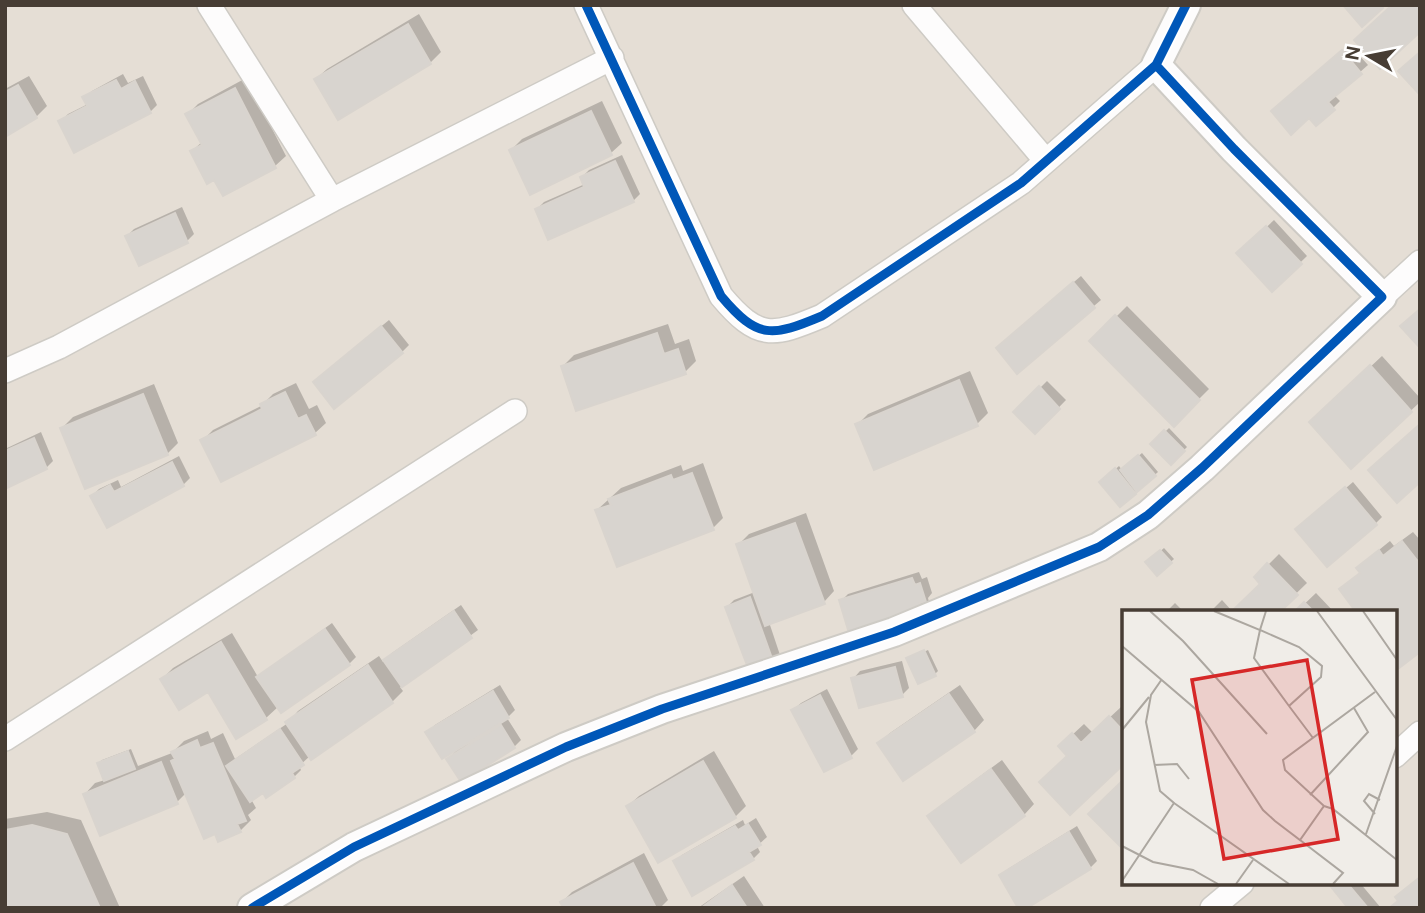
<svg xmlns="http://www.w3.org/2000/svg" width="1425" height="913" font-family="'DM Sans',sans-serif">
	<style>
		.residential { fill: #e5ded5; fill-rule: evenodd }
		.shadow { fill: #0003 }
		.building { fill: #d8d4cf; stroke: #d9d4ce; stroke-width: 2 }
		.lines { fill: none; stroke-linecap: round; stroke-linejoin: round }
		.minor-casing { stroke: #cecbc5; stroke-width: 26 }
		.tertiary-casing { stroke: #cecbc5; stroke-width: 32 }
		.minor { stroke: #fdfcfc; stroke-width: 23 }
		.tertiary { stroke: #fdfcfc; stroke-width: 28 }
		.cycleway-casing { stroke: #fff; stroke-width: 13 }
		.cycleway { stroke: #0057b8; stroke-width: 9 }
		.inset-road { fill: none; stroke: #aca7a0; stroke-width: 2 }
		.view { fill: #d62828; fill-opacity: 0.15; stroke: #d62828; stroke-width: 3.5 }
		.inset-edge { fill: none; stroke: #473d34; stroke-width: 3.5 }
	</style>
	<rect width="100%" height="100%" fill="#f0ede8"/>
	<path class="residential" d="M5,5H1420V908H5ZM1124,612H1395V883H1124Z"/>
	<path class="shadow" d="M419,14L441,52L430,63L339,117L316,79L327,69Z
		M1350,45L1368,65L1334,95L1340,101L1333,108L1310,116L1280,104Z
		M123,74L128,83L143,76L157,105L150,112L61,121L68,114L88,104L85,98L92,91Z
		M29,76L47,106L36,117L5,135V89Z
		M246,78L286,156L275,166L215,178L192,151L202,142L188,114L198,104Z
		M602,101L622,143L611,153L511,150L522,139Z
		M622,155L640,194L633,201L537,209L544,202L585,184L582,177L589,170Z
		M182,207L194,234L187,241L140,264L127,236L134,229Z
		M1274,220L1307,256L1272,290L1239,253Z
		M1081,276L1101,300L1017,371L1005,341Z
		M1127,306L1209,389L1174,424L1092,341Z
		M389,320L409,345L402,352L322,375Z
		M668,324L675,344L689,339L696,361L685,372L563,366L574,355Z
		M1382,356L1420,398V402L1351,467L1322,412Z
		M970,371L988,413L977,424L857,425L868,414Z
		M1047,381L1066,400L1035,432L1016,412Z
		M296,383L309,409L317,405L326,423L315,433L222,480L202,441L213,430L261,406L273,394Z
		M154,384L178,443L167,454L62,428L73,417Z
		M1169,428L1187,447L1171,463L1153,444Z
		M41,432L53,461L46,468L5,487V449Z
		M1142,453L1158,472L1120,505L1101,482L1119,466L1122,470Z
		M179,456L190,478L183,485L92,496L99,489L118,480L121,487Z
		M703,463L723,518L713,528L597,510L621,488L681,465L683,471Z
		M1353,482L1382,517L1375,524L1305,523Z
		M806,513L834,591L824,602L769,622L780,655L773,662L727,607L734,600L755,592L738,545L749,534Z
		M1413,532L1420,540V650L1395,612L1341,590L1361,572L1358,568L1369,558L1390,541L1394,546Z
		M1164,548L1174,559L1157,574L1147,563Z
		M1279,554L1307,583L1277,612L1262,584L1256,577Z
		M919,572L922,579L927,577L932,593L928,598L929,602L922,609L841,601L848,594Z
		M1316,593L1334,612H1296Z
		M1222,600L1233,612H1210Z
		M1175,603L1184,612H1166Z
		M461,605L478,630L400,687L403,691L392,702L310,756L299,766L301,770L294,777L263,791L251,799L256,808L248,815L251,820L240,831L216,832L186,793L177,802L85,794L95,783L105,780L99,763L102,760L131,749L138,766L172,753L184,741L208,731L211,739L223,733L235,759L288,723L298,711L379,656L383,662L392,653Z
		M332,623L356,657L349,664L279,706L266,718L208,690L162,679L173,668L232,633L258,677Z
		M928,650L938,671L935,674L909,659Z
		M902,661L909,688L902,695L853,679L860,671Z
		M500,685L515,710L507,718L521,740L514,747L449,759L458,748L428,732L435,725Z
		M960,685L984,720L974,731L879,743L890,733Z
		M827,689L858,749L851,756L825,770L793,710L801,703Z
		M1121,707L1124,710V761L1069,756L1071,736L1084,724L1093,733Z
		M714,751L746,806L735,817L628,806L639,796Z
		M1002,760L1034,804L1024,815L929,816L940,806Z
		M47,812L81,820L120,908H5V819Z
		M756,818L767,837L757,846L760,852L753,859L675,862L682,855L743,820L745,825Z
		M1077,826L1097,861L1090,868L1024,908L1001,876L1008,869Z
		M644,853L668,900L660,908H565L562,902L572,892Z
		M744,876L765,908H698Z
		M1330,883H1360L1381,908H1351Z"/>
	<path class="building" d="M1343,5H1380L1383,8L1362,27Z
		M1392,5H1420V32L1380,69L1354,40Z
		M408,24L431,64L338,120L314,79Z
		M1342,50L1362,74L1328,102L1335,110L1316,126L1309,118L1291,135L1271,111Z
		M1420,52V95L1398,71Z
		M116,80L121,89L135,81L151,113L74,153L58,121L87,106L82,97Z
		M18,85L37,118L5,137V92Z
		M235,88L276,168L223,196L214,180L207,184L190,151L202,145L185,114Z
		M591,111L612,155L530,195L509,150Z
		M615,161L634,202L548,240L535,209L584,187L580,177Z
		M175,213L188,243L139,266L125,236Z
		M1266,226L1302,264L1272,292L1236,253Z
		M1073,282L1095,308L1017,374L996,348Z
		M1420,309V348L1400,326Z
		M1115,315L1200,400L1174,427L1089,341Z
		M381,326L403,353L334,409L313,382Z
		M657,333L664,354L678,349L686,374L576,411L561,366Z
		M1370,365L1412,412L1351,469L1309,422Z
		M959,380L978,426L874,470L855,424Z
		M1039,386L1060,409L1035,434L1013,412Z
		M285,392L298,419L306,415L316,435L221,482L200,440L262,409L260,404Z
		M143,394L168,455L85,489L60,428Z
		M1420,424V482L1397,503L1368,470Z
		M1164,430L1185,451L1171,465L1150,444Z
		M34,438L47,469L5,489V451Z
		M1138,455L1156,476L1137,492L1120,470Z
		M172,462L184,486L107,528L90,496L110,485L114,492Z
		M1115,468L1136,494L1120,507L1099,482Z
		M692,473L714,530L617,567L595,510L611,505L608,499L671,475L673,480Z
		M1345,487L1377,525L1327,567L1295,529Z
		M795,523L825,604L765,626L736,544Z
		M1402,541L1420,564V652L1399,668L1395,663V612H1356L1339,589L1360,573L1356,568L1379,550L1383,556Z
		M1160,550L1172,563L1157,576L1145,562Z
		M1267,563L1298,595L1280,612H1231L1260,584L1254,577Z
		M912,578L915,585L920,583L926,602L920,603L923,610L849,633L839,600Z
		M750,597L774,664L750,673L725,607Z
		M1304,602L1314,612H1294Z
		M454,611L472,638L402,687L383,660Z
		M325,629L350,665L281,713L256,677Z
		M221,642L267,720L236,739L208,692L179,710L160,679Z
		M924,650L936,676L918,684L906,658Z
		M368,665L393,703L311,760L285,722Z
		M895,667L903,697L859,708L851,678Z
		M493,691L509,718L442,759L425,732Z
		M949,694L975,732L903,781L877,743Z
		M820,695L852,758L824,772L791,710Z
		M1109,716L1124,732V764L1070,815L1039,782L1067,756L1058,746L1072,733L1081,743Z
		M501,725L515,748L461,782L446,759Z
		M280,729L304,765L292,773L295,778L266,798L263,793L250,802L226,766Z
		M197,740L200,748L213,743L246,821L237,824L241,832L218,842L215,834L204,839L171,761L175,759L171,752Z
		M128,751L135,769L104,781L97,763Z
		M703,761L736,818L658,863L626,806Z
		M161,762L178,804L100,836L83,794Z
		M991,769L1025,816L961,863L927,816Z
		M1124,779V842L1120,846L1088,814Z
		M748,824L761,845L749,852L754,860L692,896L673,861L735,826L738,830Z
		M32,825L67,834L100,908H5V830Z
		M1069,832L1091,869L1027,908H1018L999,875Z
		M633,863L656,908H563L560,902Z
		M1420,877V908H1389L1398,901L1395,897Z
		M1328,883H1347L1368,908H1348Z
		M732,885L747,908H701Z"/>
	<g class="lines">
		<g class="minor-casing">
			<path id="minor" d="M209,5L332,200L612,58
				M586,5L721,296C758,340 772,337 822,316L1021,183L1156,65
				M914,5L1046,161
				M1382,297L1420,262
				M5,371L59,347L332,200
				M5,739L515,411
				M1395,756L1420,733
				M1212,908L1242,883"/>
		</g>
		<g class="tertiary-casing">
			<path id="tertiary" d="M252,908L354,847L566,747L662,709L894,632L1099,547L1148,515L1202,468L1382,297L1234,149L1156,65L1186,5"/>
		</g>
		<use href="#minor" class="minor"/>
		<use href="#tertiary" class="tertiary"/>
		<g class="cycleway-casing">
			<path id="cycleway" d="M586,5L721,296C758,340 772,337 822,316L1021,183L1156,65
				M252,908L354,847L566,747L662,709L894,632L1099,547L1148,515L1202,468L1382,297L1234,149L1156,65L1186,5"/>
		</g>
		<use href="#cycleway" class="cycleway"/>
	</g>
	<g transform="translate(1122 610)">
		<rect width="275" height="275" fill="#f0ede8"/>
		<path class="inset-road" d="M28,1L61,31L145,124M92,1L138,20L132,48L167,96M144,1L138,20L177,37L200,56L199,67L167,96L191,128M195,1L275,110M241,1L275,50M0,36L77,102L141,200L153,211L178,230L202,196L211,199L275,250M0,120L27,87M32,155L55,154L67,169M188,185L246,122L232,98M52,193L167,274M202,196L163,160L161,150L253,82M253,204L242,191L247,184L258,190M244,224L275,136M178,230L221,263L211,274M0,236L31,252L71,260L96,274M0,271L52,193L38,181L24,112L29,85L40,69M114,274L131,250"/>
		<path class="view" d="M185,50L216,229L102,249L70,70Z"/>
		<rect width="275" height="275" class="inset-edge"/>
	</g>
	<rect width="1425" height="913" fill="none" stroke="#473d34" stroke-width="14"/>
	<g transform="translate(1369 56) rotate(280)" stroke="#ffffff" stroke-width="5" paint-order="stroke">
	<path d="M0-5L12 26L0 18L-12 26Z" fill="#473d34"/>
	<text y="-10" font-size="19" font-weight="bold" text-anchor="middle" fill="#473d34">N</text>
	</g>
</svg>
